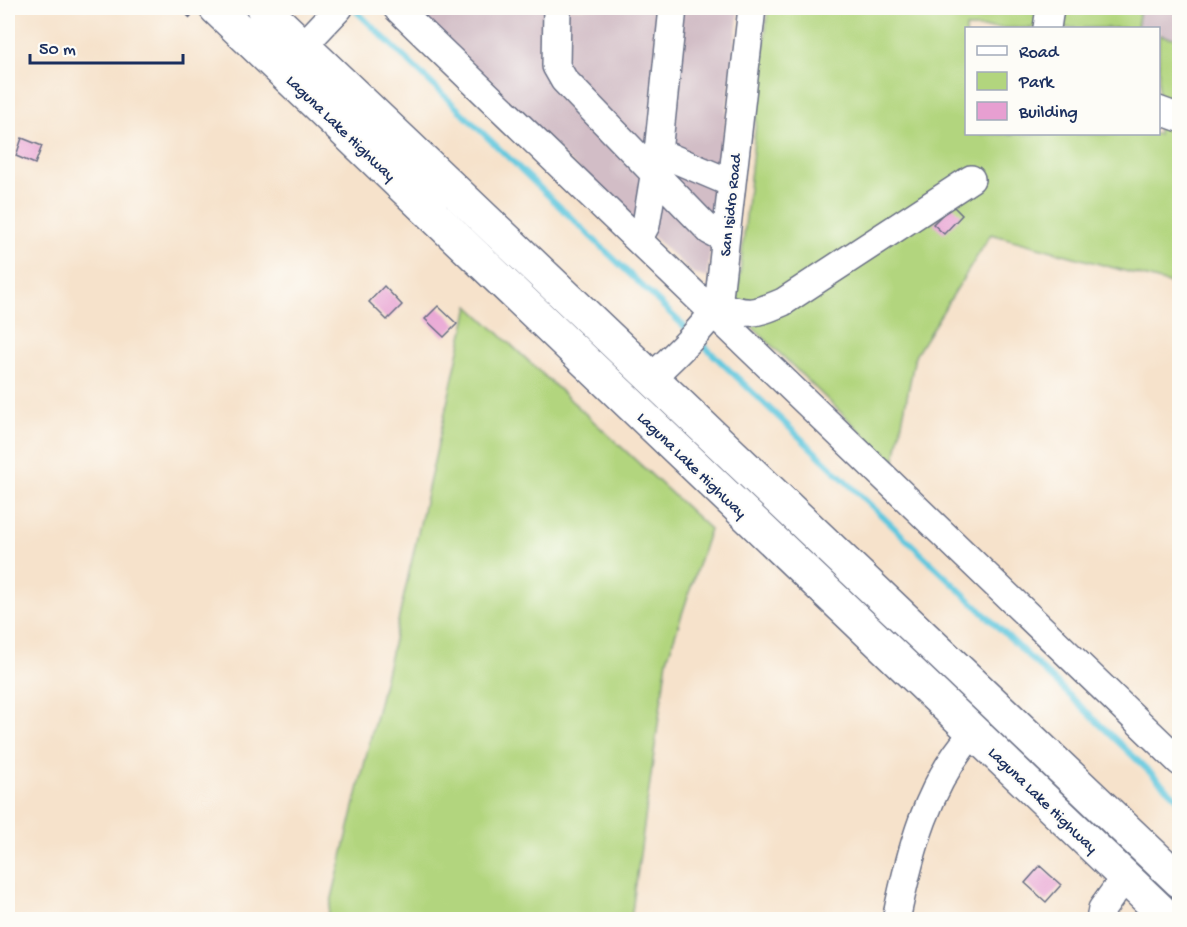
<svg xmlns="http://www.w3.org/2000/svg" width="1187" height="927" font-family="'Gochi Hand',sans-serif">
	<style>
		.industrial { fill: #d2bdc6 }
		.green { fill: #b2d57e; stroke: #66826e; stroke-width: 1.5 }
		.lines { fill: none; stroke-linecap: round; stroke-linejoin: round }
		.stream { stroke: #61c7de; stroke-width: 6 }
		.building { fill: #e79fd1 }
		.minor-casing { stroke: #686e84; stroke-width: 30 }
		.major-casing { stroke: #686e84; stroke-width: 36 }
		.path { stroke: #686e84; stroke-width: 4; stroke-dasharray: 4.5 4.5; stroke-linecap: butt }
		.minor { stroke: #fff; stroke-width: 27 }
		.major { stroke: #fff; stroke-width: 33 }
		.labels { text-anchor: middle; stroke-width: 4.5; stroke-linejoin: round; paint-order: stroke }
		.street-label { font-size: 16px; fill: #1b2f5e; stroke: #fdfcf7 }
	</style>
	<rect width="100%" height="100%" fill="#fdfcf7"/>
	<filter id="ink" filterUnits="userSpaceOnUse"><feTurbulence type="fractalNoise" baseFrequency=".0167" numOctaves="2"/><feDisplacementMap in="SourceGraphic" scale="12" xChannelSelector="R" yChannelSelector="G"/><feConvolveMatrix kernelMatrix="1 2 1 2 8 2 1 2 1" color-interpolation-filters="sRGB"/></filter>
	<filter id="wash" filterUnits="userSpaceOnUse"><feTurbulence type="fractalNoise" baseFrequency=".008" numOctaves="4" result="noise"/><feDisplacementMap in="SourceGraphic" scale="24" xChannelSelector="R" yChannelSelector="G"/><feGaussianBlur stdDeviation="1.35" result="paint"/><feColorMatrix in="noise" values="0 0 0 0 0 0 0 0 0 0 0 0 0 0 0 0 0 1.4 0 .05"/><feComposite in="paint" operator="in"/></filter>
	<g filter="url(#wash)">
		<rect width="100%" height="100%" fill="#f6e2cb"/>
		<path class="industrial" d="M413,8H739L707,278L694,274L572,163Z
			M1140,8H1179V39L1159,35L1158,28H1137Z"/>
		<path class="green" d="M768,8H1140L1137,28H966V134H1158L1159,35L1179,39V286L991,234L915,356L894,464L736,311Z
			M469,306L710,529L667,660L631,919H327L391,653Z"/>
		<g class="lines">
			<path class="stream" d="M353,8L690,332
				M699,341L1180,801"/>
		</g>
		<g id="blocks">
			<path class="building" d="M22,138L42,146L35,164L16,156Z
				M952,205L962,215L944,234L933,224Z
				M384,286L402,305L387,320L369,302Z
				M438,306L457,324L444,337L425,319Z
				M1040,866L1061,885L1046,902L1025,883Z"/>
		</g>
	</g>
	<g filter="url(#ink)">
		<use href="#blocks" fill-opacity="0" stroke="#686e84" stroke-width="1.5"/>
		<g class="lines">
			<g class="minor-casing">
				<path id="minor" d="M397,8L1180,762
					M557,8L556,66L564,80L710,231L725,239
					M1047,28L1050,8
					M303,46L339,8
					M1158,110L1180,118
					M658,152L731,183
					M638,240L646,225L658,152L673,8
					M718,306C749,315 753,315 783,302L971,179
					M651,378C675,355 699,333 718,306L752,8
					M896,920C910,852 927,784 974,732
					M1100,920L1102,909L1125,877"/>
			</g>
			<g class="major-casing">
				<path id="major" d="M216,8L1170,920
					M263,8L1180,881"/>
			</g>
			<path class="path" d="M181,8L191,17"/>
			<use href="#minor" class="minor"/>
			<use href="#major" class="major"/>
		</g>
	</g>
	<g class="labels">
		<g class="street-label">
			<text transform="translate(342 127) rotate(44)" y="6">Laguna Lake Highway</text>
			<text transform="translate(729 205) rotate(-84)" y="6">San Isidro Road</text>
			<text transform="translate(693 464) rotate(44)" y="6">Laguna Lake Highway</text>
			<text transform="translate(1044 799) rotate(44)" y="6">Laguna Lake Highway</text>
		</g>
	</g>
	<rect width="1187" height="927" fill="none" stroke="#fdfcf7" stroke-width="30"/>
	<rect x="965" y="27" width="195" height="108" fill="#fdfcf7" stroke="#a3aaba" stroke-width="1.5"/>
	<rect x="977" y="46" width="30" height="9" fill="#ffffff" stroke="#a3aaba" stroke-width="1.5"/>
	<text x="1019" y="57" font-size="18" fill="#1b2f5e">Road</text>
	<rect x="977" y="72" width="30" height="18" fill="#b2d57e" stroke="#a3aaba" stroke-width="1.5"/>
	<text x="1019" y="87" font-size="18" fill="#1b2f5e">Park</text>
	<rect x="977" y="102" width="30" height="18" fill="#e79fd1" stroke="#a3aaba" stroke-width="1.5"/>
	<text x="1019" y="117" font-size="18" fill="#1b2f5e">Building</text>
	<path d="M30 54v9h153v-9" fill="none" stroke="#1b2f5e" stroke-width="3"/>
	<text x="39" y="54" font-size="18" fill="#1b2f5e" stroke="#fdfcf7" stroke-width="4.5" paint-order="stroke">50 m</text>
</svg>
